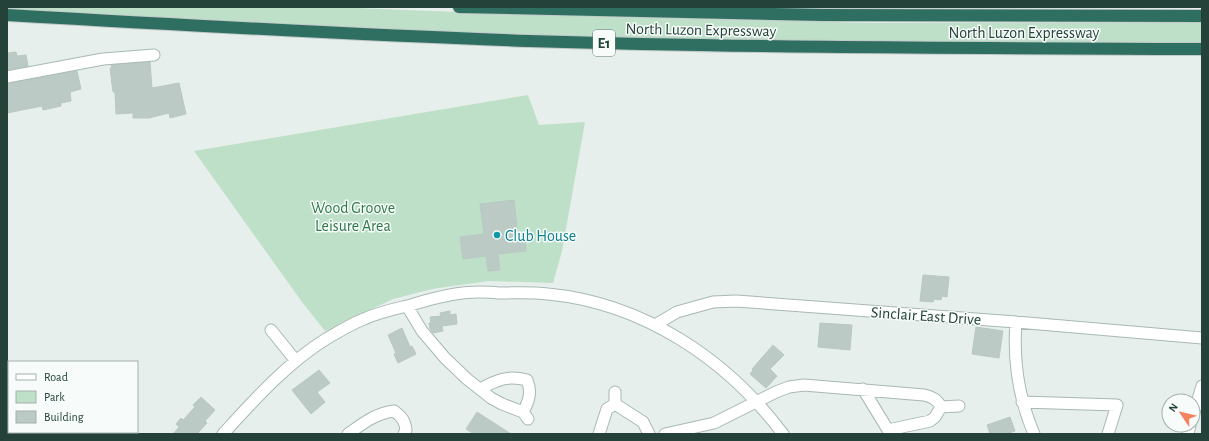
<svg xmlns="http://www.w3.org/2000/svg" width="1209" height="441" font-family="'Alegreya Sans',sans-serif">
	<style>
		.green { fill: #bfe0c8 }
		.building { fill: #bbcac4; stroke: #b8c9c2 }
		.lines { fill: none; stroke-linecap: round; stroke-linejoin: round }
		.street-casing { stroke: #a8b8b2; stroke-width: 13 }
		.secondary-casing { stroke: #a4bbb3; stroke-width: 14 }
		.highway-casing { stroke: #c2cac8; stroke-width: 14 }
		.street { stroke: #fff; stroke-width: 11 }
		.secondary { stroke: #fff; stroke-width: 12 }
		.highway { stroke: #2f6f62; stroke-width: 12 }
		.culture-dot { fill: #0f9aa8; stroke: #f7fbf9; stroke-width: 1.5 }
		.labels { text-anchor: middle; stroke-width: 3; stroke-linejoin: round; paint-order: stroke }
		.shield { fill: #f7fbf9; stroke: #637a73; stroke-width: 1 }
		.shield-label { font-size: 15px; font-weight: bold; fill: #24423a }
		.street-label { font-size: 16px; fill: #24423a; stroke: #f7fbf9 }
		.park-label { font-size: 16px; fill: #2d7a4b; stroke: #f7fbf9 }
		.culture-label { font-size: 16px; fill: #0d838f; stroke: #f7fbf9; text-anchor: start }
	</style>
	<rect width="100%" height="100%" fill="#e6efeb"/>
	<path class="green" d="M7,7H330L533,15L874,23H1202V43L1038,44L713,40L410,31L7,12Z
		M528,95L539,125L585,122L562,251L553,283L489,281L432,289L393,299L325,331L302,302L194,151Z"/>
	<path class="building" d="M16,52L17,56L26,55L28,66L7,70V53Z
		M150,62L152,88L179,83L186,114L170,118L169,113L149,118H133V113L116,114L115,92H113L110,68H112L111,65Z
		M77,71L81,89L70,92L71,101L61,103V106L43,110L42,106L7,113V84Z
		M514,200L518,237H525L526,251L498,254L500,270L488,271L486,256L463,259L460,237L484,234L480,204Z
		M923,275L949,277L947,297L942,296L941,300L934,299L933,302L920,301Z
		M450,311V315L456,314L457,324L442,326L443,331L433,333L430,329L429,323H431L430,317L441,316L440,313Z
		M820,323L852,325L850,350L818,347Z
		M976,327L1003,331L999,358L972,354Z
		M402,328L410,347L412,346L416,354L398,363L394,354L396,353L388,335Z
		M773,345L784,355L770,369L777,376L766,388L750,374L753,370L752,369Z
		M319,370L330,383L317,392L325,402L311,414L292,390Z
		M201,397L215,410L205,421L207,423L197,434H173L179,427L176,424L181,418L183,420L195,407L193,405Z
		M477,412L511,434H474L466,429Z
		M1010,417L1015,431L1006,434H990L987,425Z"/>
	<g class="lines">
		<g class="street-casing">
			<path id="street" d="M7,77L103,59L154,55
				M407,306L422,331L445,358L467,379L491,398L502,404L523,412L528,419
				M1016,322C1013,361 1019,399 1034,434
				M655,325L677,312L713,302L736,301L1016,322L1202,338
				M271,330L296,361
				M480,389C497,380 507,375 527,380
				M1022,402L1117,405L1108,434
				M615,404L643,422L649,434
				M941,407L959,406
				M523,412C529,401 532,392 527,380
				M1193,416L1202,386
				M18,434L19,432
				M223,434C255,399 286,364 326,339C338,332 351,324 364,319C379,312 395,309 411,305C433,298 456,292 479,292C485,292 492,292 498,293C515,293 531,292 548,294C643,303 727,359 783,434
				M348,434C362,424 376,413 394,411C402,417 405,421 406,430L404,434
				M599,434L607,409L615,404V392
				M665,434L714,423L776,392L789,387L804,385L924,395C932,397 937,399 941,407L935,417L930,421L888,430L863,389
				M1188,434L1190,425"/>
		</g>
		<g class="secondary-casing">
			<path id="secondary" d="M7,410L9,411
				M44,432L46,434"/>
		</g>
		<g class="highway-casing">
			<path id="highway" d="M459,7L823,15L1202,16
				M7,15C181,25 355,35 529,41C753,48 978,48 1202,49"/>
		</g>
		<use href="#street" class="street"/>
		<use href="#secondary" class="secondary"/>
		<use href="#highway" class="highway"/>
	</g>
	<circle class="culture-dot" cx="497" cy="235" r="4"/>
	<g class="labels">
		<rect class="shield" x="593" y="30" width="22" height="26" rx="3"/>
		<g class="shield-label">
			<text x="604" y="48">E1</text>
		</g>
		<g class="street-label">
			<text transform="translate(701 29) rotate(1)" y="6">North Luzon Expressway</text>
			<text x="1024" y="38">North Luzon Expressway</text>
			<text transform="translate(926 315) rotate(4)" y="6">Sinclair East Drive</text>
		</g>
		<g class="park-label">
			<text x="353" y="213">Wood Groove<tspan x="353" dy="18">Leisure Area</tspan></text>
		</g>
		<g class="culture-label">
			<text x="505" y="241">Club House</text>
		</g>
	</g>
	<rect width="1209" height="441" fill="none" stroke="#24423a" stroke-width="16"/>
	<rect x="8" y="361" width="130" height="72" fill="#f7fbf9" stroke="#a3b1ad"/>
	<rect x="16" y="374" width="20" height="6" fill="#ffffff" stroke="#a3b1ad"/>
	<text x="44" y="381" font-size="12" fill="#24423a">Road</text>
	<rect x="16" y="391" width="20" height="12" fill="#bfe0c8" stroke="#a3b1ad"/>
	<text x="44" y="401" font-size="12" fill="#24423a">Park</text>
	<rect x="16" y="411" width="20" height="12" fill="#bbcac4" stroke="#a3b1ad"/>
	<text x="44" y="421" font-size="12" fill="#24423a">Building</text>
	<g transform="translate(1181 413) rotate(305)"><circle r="19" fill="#f7fbf9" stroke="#a3b1ad"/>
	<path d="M0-3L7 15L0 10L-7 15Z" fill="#f4845f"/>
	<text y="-6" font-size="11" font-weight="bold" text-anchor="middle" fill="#24423a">N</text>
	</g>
</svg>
